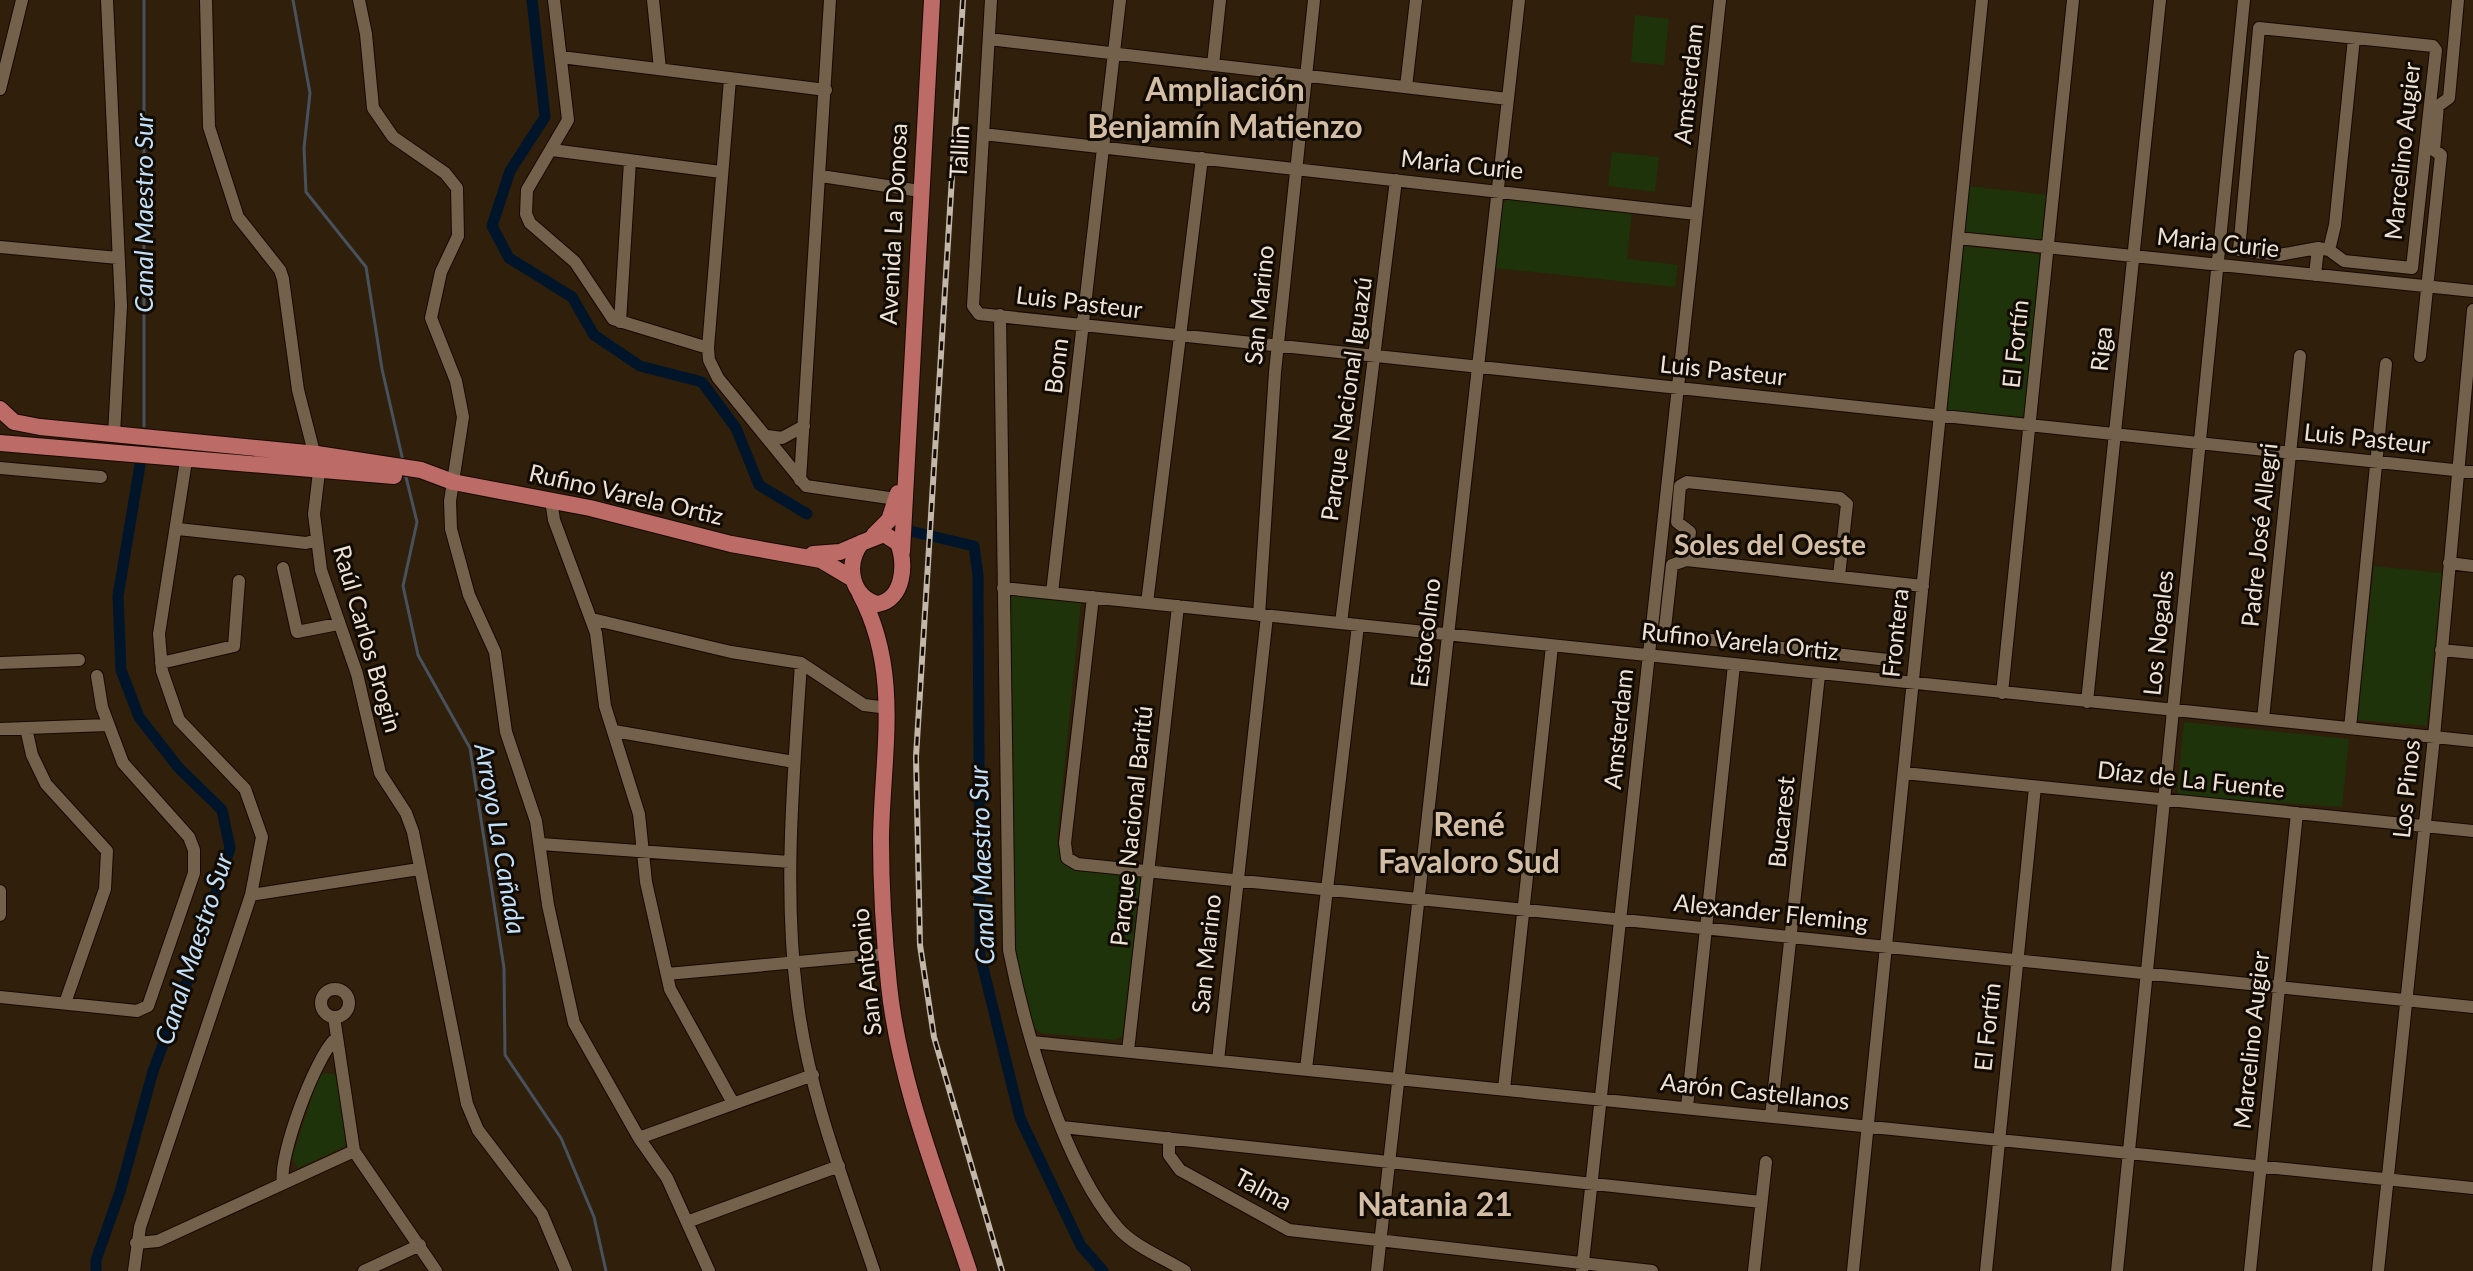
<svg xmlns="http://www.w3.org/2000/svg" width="2473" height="1271" font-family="Lato,sans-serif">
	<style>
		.green { fill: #1f330a }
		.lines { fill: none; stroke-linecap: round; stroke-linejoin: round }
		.stream { stroke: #47525d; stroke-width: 3 }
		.canal { stroke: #00152a; stroke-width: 11 }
		.minor-casing { stroke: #170800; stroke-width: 14 }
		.major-casing { stroke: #170800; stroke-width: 18 }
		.minor { stroke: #73614b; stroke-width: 12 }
		.major { stroke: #bc6b67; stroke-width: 16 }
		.rail-casing { stroke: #c3b7a9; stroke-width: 6 }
		.rail { stroke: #120b04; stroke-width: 3; stroke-dasharray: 9; stroke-linecap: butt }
		.labels { text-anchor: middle; stroke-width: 6; stroke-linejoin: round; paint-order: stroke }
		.street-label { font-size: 24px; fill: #ede2d5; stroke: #120b04 }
		.water-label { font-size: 26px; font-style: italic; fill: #c2e0fa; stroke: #120b04 }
		.quarter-label { font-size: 28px; font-weight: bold; fill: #d3bea5; stroke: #120b04 }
		.district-label { font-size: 32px; font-weight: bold; fill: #d3bea5; stroke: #120b04 }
	</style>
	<rect width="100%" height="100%" fill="#2f1f0b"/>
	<path class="green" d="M1635,15L1669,19L1664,65L1631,62Z
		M1612,152L1659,157L1655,192L1608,186Z
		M1967,186L2049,195L2044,243L1961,234Z
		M1511,196L1632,210L1627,259L1678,265L1675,287L1495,268L1502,205Z
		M1962,246L2040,254L2025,417L1946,410Z
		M2374,566L2442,573L2427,726L2357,720Z
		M1013,595L1081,602L1057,841L1062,856L1141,874L1123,1036L1115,1040L1041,1033L1031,1026L1014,949L1009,601Z
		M2184,722L2349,739L2342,807L2177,796Z
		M324,1073L334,1074L337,1079L347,1142L344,1147L298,1168L292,1158L319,1075Z"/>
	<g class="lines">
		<path class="stream" d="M293,0L310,93L304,148L306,192L366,267L382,369L403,461
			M144,426V0
			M405,473L417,522L403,586L418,655L470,748L504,968L505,1055L561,1138L594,1217L606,1271"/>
		<path class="canal" d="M532,0L545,117L510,171L492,226L509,258L572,297L594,335L640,366L702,382L736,428L759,485L807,514
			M910,531L974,546L978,575L980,955L1020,1118L1081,1246L1103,1271
			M96,1271V1260L120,1192L153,1071L193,966L230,848L222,810L178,767L139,717L121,670L118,596L140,465"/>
		<g class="minor-casing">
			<path id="minor" d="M107,0L121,306L114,434
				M206,0L209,127L238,217L280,270L283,279L298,390L319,472L314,514L321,570L357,674L380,773L406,813L413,832L467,1104L478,1130L542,1214L566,1271
				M359,0L366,34L373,108L393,137L445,173L457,188L458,236L441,272L431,318L456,381L463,417L450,501L451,529L469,595L495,652L506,732L536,821L548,905L574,1023L639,1138L667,1178L709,1271
				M554,0L568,120L527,190L526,214L530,223L575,262L613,319L708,348L709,360L718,378L806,486L896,499
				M653,0L660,69
				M991,0L973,306L979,314L2473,472
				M989,39L1508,99
				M561,57L826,90
				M1213,65L1220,0
				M1406,87L1416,0
				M0,89L22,0
				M983,134L1696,214
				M552,150L721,172
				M821,176L920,191
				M1958,238L2473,291
				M0,247L118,258
				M2318,248L2279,255L2239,250L2259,28L2433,46L2436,50L2412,268L2344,261L2329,250
				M2315,275L2318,248L2329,250L2335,225L2354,38
				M1000,315L1009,950C1025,1030 1063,1165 1118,1228C1135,1247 1164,1258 1185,1271
				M620,322L630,161
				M708,348L730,79
				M2420,356L2441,155L2434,150L2438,106L2449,98L2458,0
				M767,436L782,438L804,426
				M0,468L101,477
				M800,480L830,0
				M551,500L554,520L596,633L605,706L639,814L646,882L670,989L733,1103
				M178,529L306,543L317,540
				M1686,560L1923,586
				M2449,563L2473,566
				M283,568L297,632L338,624
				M1839,576L1847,504L1840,498L1687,482L1680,486L1677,522L1690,532L1686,560L1672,565L1665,628L1668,635L1888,660
				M1003,588L2473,741
				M1052,593L1120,0
				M1093,597L1065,843L1067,858L1077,864L2473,1007
				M1147,603L1202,158
				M1259,615L1275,372L1314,0
				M592,619L731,652L801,663L864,705L888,708
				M1341,623L1396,180
				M2441,650L2473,653
				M0,663L79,660
				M161,663L234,646L239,581
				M801,663C794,773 783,886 797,997C808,1091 844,1182 874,1271
				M2002,693L2073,0
				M2087,702L2160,0
				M2263,719L2300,356
				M26,728L32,755L46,784L107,851L105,889L65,1003
				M2350,728L2386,364
				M0,729L108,725
				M614,731L794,762
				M1904,773L2473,831
				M541,844L790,862
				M0,891V915
				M251,895L419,869
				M667,974L886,954
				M321 1003a14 14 0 1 1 28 0a14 14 0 1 1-28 0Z
				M0,997L137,1011L148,1006L194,873V850L189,837L123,763L102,707L97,676
				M334,1017L354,1151L436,1271
				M1032,1042L2473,1188
				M1128,1051L1178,606
				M1218,1060L1267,616
				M1306,1069L1358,625
				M1504,1089L1552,646
				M1687,1107L1734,665
				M1771,1116L1819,675
				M1062,1127L1761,1202
				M639,1138L813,1075
				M1169,1138V1155L1180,1170L1289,1230L1652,1271
				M283,1183C278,1157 315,1058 335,1039
				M687,1222L839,1166
				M136,1243L158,1241L354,1151
				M134,1271L140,1227L251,895L262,837L245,789L179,720L162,671L159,634L186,461
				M364,1271L420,1245
				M1377,1271L1519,0
				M1582,1271L1720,0
				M1754,1271L1766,1162
				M1853,1271L1982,0
				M1986,1271L2035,787
				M2117,1271L2244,0
				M2250,1271L2297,813
				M2378,1271L2434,737L2473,310"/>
		</g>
		<g class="major-casing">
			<path id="major" d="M0,409L14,422L40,427L317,454L421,470L453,482L590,508L731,544L821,560L853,579
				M0,443L394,476
				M884,534L898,543C906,564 904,599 878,604C851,597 845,565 861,543Z
				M874,535L889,520L898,493
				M902,552L932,0
				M813,554L840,552L861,543
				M860,594C902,672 882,755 881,839C881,887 884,937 889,985C899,1082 938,1178 969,1271"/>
		</g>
		<use href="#minor" class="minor"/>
		<use href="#major" class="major"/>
		<g class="rail-casing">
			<path id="rail" d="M963,0L916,757L920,945L934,1037L1002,1271"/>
		</g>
		<use href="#rail" class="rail"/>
	</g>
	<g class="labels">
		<g class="street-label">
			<text transform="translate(1689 84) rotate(-84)" y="8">Amsterdam</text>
			<text transform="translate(2403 151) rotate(-84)" y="8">Marcelino Augier</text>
			<text transform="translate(960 152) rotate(-87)" y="8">Tallin</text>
			<text transform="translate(1462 165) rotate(6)" y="8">Maria Curie</text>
			<text transform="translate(894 224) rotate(-87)" y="8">Avenida La Donosa</text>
			<text transform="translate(2218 243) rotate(6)" y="8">Maria Curie</text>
			<text transform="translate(1079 303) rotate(7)" y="8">Luis Pasteur</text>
			<text transform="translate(1260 305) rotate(-84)" y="8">San Marino</text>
			<text transform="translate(2016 344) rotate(-84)" y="8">El Fortín</text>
			<text transform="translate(2102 349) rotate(-84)" y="8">Riga</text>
			<text transform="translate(1057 366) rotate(-83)" y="8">Bonn</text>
			<text transform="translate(1723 371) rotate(6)" y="8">Luis Pasteur</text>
			<text transform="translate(1347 399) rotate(-82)" y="8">Parque Nacional Iguazú</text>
			<text transform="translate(2367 439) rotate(6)" y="8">Luis Pasteur</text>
			<text transform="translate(626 495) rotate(13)" y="8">Rufino Varela Ortiz</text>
			<text transform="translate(2260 535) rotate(-84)" y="8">Padre José Allegri</text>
			<text transform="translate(1426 633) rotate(-83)" y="8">Estocolmo</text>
			<text transform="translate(1896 633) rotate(-84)" y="8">Frontera</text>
			<text transform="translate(2159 633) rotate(-84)" y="8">Los Nogales</text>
			<text transform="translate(367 639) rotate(74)" y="8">Raúl Carlos Brogin</text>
			<text transform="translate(1740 642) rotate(6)" y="8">Rufino Varela Ortiz</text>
			<text transform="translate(1619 729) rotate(-84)" y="8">Amsterdam</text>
			<text transform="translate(2191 780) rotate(6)" y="8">Díaz de La Fuente</text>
			<text transform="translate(2407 789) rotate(-84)" y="8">Los Pinos</text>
			<text transform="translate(1782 822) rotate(-84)" y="8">Bucarest</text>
			<text transform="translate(1132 826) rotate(-84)" y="8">Parque Nacional Baritú</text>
			<text transform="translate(1771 913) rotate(6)" y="8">Alexander Fleming</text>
			<text transform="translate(1207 954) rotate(-84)" y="8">San Marino</text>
			<text transform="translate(867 972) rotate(-96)" y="8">San Antonio</text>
			<text transform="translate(1988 1027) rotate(-84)" y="8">El Fortín</text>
			<text transform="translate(2252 1040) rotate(-84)" y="8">Marcelino Augier</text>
			<text transform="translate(1755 1092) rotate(6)" y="8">Aarón Castellanos</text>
			<text transform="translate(1263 1190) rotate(28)" y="8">Talma</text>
		</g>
		<g class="water-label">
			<text transform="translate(144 213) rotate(-90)" y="9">Canal Maestro Sur</text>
			<text transform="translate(500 839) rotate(80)" y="9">Arroyo La Cañada</text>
			<text transform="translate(982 865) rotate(-92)" y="9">Canal Maestro Sur</text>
			<text transform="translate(194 949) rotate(-72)" y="9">Canal Maestro Sur</text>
		</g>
		<g class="quarter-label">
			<text x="1770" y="555">Soles del Oeste</text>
		</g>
		<g class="district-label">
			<text x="1225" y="101">Ampliación<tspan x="1225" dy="37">Benjamín Matienzo</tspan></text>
			<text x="1469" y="836">René<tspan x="1469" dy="37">Favaloro Sud</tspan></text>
			<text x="1435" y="1216">Natania 21</text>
		</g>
	</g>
</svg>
